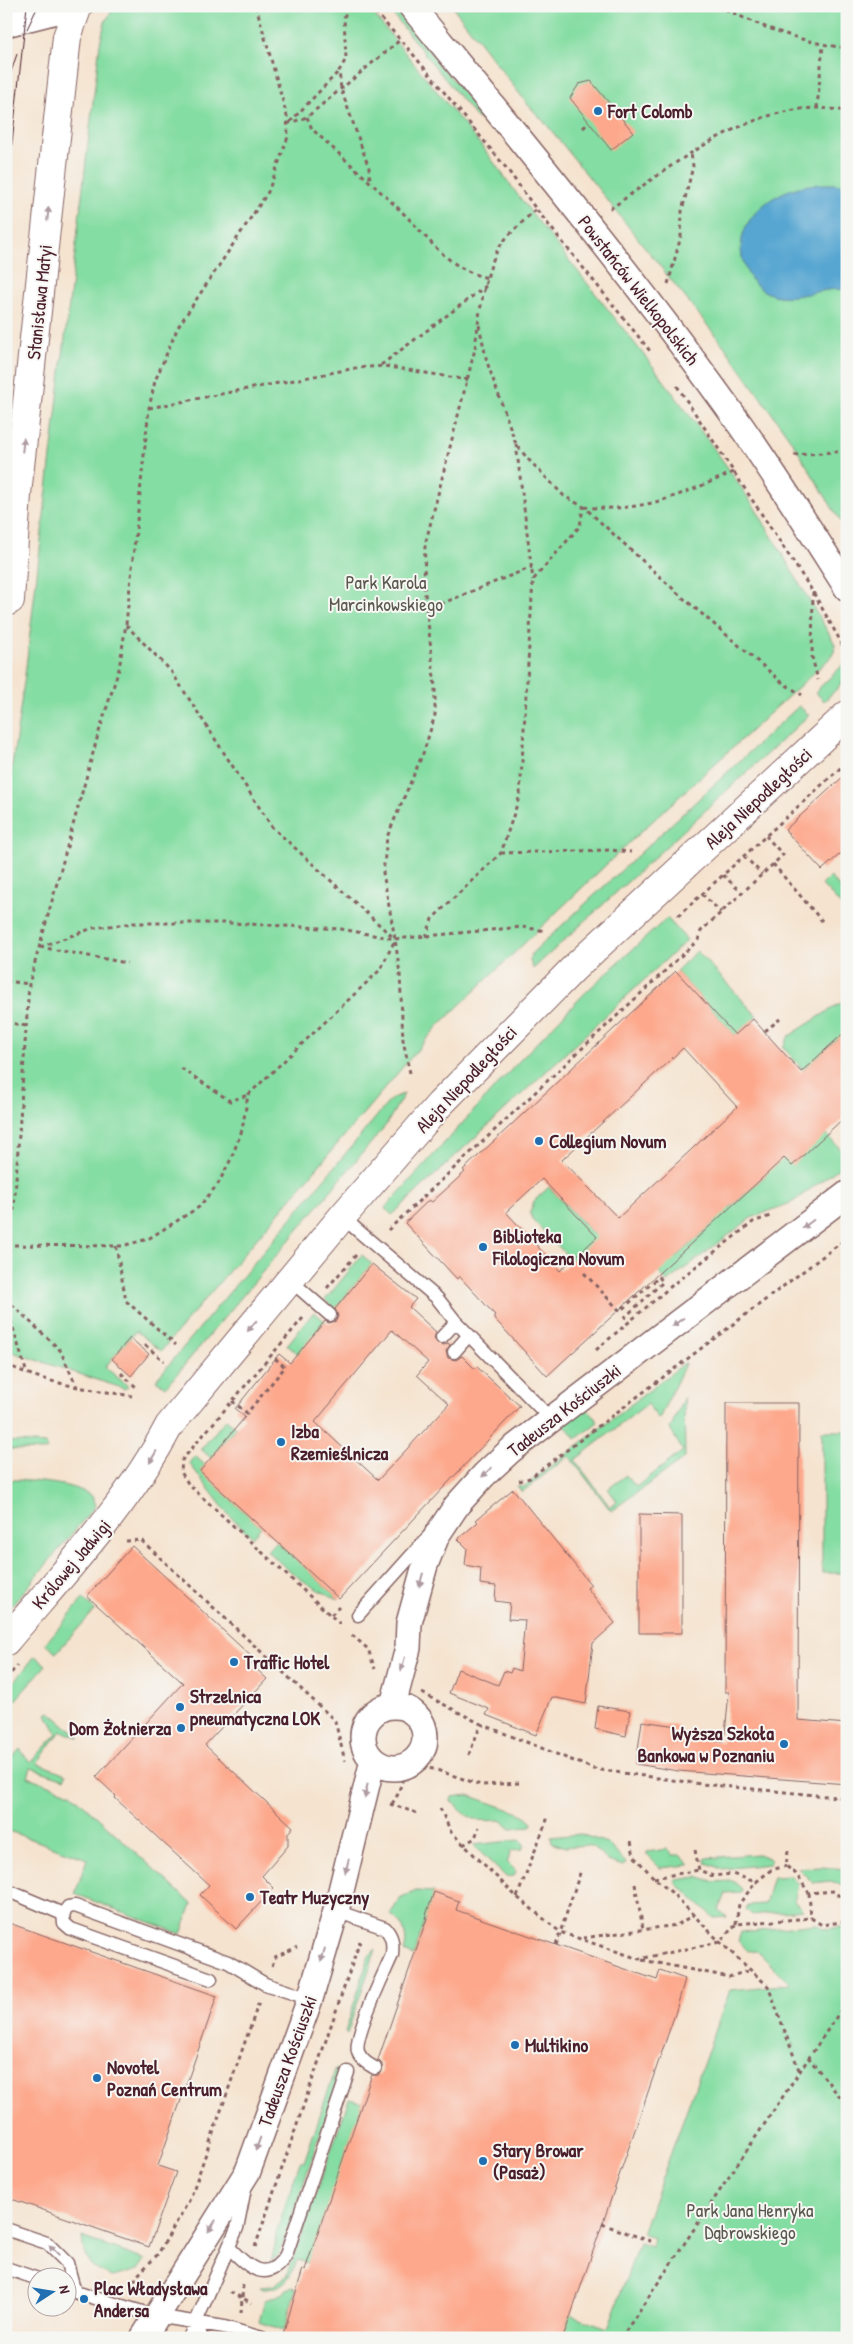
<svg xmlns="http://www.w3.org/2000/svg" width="853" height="2344" font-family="'Patrick Hand',sans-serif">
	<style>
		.green { fill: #84dda2; stroke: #677e66 }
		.water { fill: #57a6d1; stroke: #50627e }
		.building { fill: #fda88c; fill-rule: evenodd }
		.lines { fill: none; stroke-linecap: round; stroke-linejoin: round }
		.service-casing { stroke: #866464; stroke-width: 15 }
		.minor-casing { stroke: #866464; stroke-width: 28 }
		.tertiary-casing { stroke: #866464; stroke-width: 30 }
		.path { stroke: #866464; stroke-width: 3; stroke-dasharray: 4 4; stroke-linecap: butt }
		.service { stroke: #fff; stroke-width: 12 }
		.minor { stroke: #fff; stroke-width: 25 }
		.tertiary { stroke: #fff; stroke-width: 28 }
		.tram { stroke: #4a1f2b; stroke-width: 1 }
		.oneway { fill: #ae9aa0 }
		.poi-dot { fill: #1f6fb2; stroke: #f6f6f2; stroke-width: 2 }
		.labels { text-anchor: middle; stroke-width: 4; stroke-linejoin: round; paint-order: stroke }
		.poi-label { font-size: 19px; font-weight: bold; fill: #4a1f2b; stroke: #f6f6f2; text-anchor: start }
		.street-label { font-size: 19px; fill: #4a1f2b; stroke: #f6f6f2 }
		.park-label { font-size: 19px; fill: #5b584f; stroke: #f6f6f2 }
	</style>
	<rect width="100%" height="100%" fill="#f6f6f2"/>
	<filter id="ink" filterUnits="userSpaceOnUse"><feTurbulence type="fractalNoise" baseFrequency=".02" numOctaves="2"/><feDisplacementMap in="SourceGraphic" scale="10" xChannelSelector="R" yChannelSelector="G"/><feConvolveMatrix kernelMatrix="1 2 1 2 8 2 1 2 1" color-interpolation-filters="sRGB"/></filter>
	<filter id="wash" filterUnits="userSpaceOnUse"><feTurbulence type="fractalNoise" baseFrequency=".0096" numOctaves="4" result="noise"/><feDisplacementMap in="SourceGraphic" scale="20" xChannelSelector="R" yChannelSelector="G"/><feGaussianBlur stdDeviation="1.12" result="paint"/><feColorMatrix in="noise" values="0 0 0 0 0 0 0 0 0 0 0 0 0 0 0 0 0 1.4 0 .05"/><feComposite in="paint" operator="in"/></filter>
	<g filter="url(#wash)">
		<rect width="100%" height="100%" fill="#f5e3cf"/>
		<path class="green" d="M115,6H367L484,149L523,202L659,374L726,465L757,511L835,644L834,652L828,660L633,839L437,1027L161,1351L136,1331L105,1367L128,1386L125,1389L6,1350V808L25,675L100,43L105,22Z
			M386,6H392L497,133L475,116Z
			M452,6H847V532L793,443L724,346L547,125L529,106Z
			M847,661C847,682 838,688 824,701L815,692Z
			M799,706L809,715L533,969L530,961L531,954Z
			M830,877L847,895V912L822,885Z
			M667,918L687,940L392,1215L385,1208L521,1059L586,992Z
			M697,951L757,1016L735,1035L676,971Z
			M847,999V1030L803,1070L783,1047L789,1036Z
			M404,1094L386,1125L171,1381L165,1387L156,1380L392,1098Z
			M826,1134L847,1156V1162L793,1202L751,1218L667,1282L636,1247L652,1233L676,1258L712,1224L688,1198L705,1183L729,1209L766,1175L742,1148Z
			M549,1187L608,1250L584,1273L532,1219L530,1213L534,1201Z
			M362,1255L372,1264L335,1309L325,1300Z
			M314,1312L325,1321L298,1354L287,1345Z
			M686,1362L659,1419L647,1404L575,1460L610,1507L617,1501L608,1489L626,1475L636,1487L683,1451L670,1429L684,1397L685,1458L611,1511L569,1456L522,1492L517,1486L524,1487Z
			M586,1407L598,1422L576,1439L564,1424Z
			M226,1419L236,1427L211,1458L201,1449Z
			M822,1431H847V1573H822Z
			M6,1441L45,1444L48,1449L42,1451L6,1449Z
			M195,1456L205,1465L200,1471L261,1527L252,1537L228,1514L189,1463Z
			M6,1479C33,1482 68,1481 92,1496L95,1506L6,1613Z
			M276,1541L339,1599C310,1589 289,1571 267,1551Z
			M83,1599L95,1610L56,1653L45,1644Z
			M35,1656L46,1665L6,1711V1692Z
			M50,1712L80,1738L61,1731L37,1763L66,1774L65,1779L31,1768L28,1777L71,1793L192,1904L181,1934L75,1894L87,1859L6,1830V1764L20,1749L30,1763L57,1734L47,1714Z
			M468,1795L522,1814L532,1823L531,1826L511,1828L501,1820C474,1822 470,1820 451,1801L452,1797Z
			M580,1834L607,1843L626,1863L623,1866L608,1861L593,1847L587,1845L565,1847L552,1842L551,1837Z
			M519,1840L524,1844L522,1850L511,1851L507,1862L516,1871L514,1876L506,1877L473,1845Z
			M667,1849L673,1855H680L690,1865L660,1868L647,1855V1852Z
			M758,1854L771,1859L770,1864L721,1869L705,1862L706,1858Z
			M821,1867L847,1869V1886L830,1881L813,1883L798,1868Z
			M790,1876L798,1884L794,1901L803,1910L752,1915L746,1909L748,1905L765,1904L773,1877Z
			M697,1877L712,1882L733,1881L742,1889L741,1892L725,1893L719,1910L727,1917L714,1918L675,1882L676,1880Z
			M416,1891L434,1892L414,1956L404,1952C409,1937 403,1923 390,1914L400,1899Z
			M817,1924L823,1929L843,1927L847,1930V2338H563L571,2315L608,2328L639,2243L651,2247L654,2238L642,2233L730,1990L790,1984L756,1950L748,1951L738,1941L741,1932Z
			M376,1949L347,2034L345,2032L369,1956Z
			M336,2068L342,2070L280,2253L271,2261L275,2247L276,2233L300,2162H304Z
			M349,2099L363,2103L308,2263L297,2260C292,2277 282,2290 262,2289L260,2287L272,2286L287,2276Z
			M82,2237L145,2260L138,2270L113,2277C90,2269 84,2261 82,2237Z
			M292,2287L296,2288L284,2330L259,2322L265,2300L281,2294Z"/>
		<path class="water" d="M834,184L847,186V290C820,285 790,306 764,291C752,284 745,271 742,257C735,220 771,193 803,186C813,184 824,184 834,184Z"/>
		<g id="blocks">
			<path class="building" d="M591,81L633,132L611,150L570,98L579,84Z
				M847,773V848L822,870L785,830Z
				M676,971L735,1035L753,1019L801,1072L847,1030V1115L792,1166L784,1158L547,1376L493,1317L495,1315L459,1276L457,1279L405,1223L429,1200L432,1202L465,1172L463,1170ZM683,1048L737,1107L618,1218L562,1160ZM542,1179L597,1237L560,1271L506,1212Z
				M372,1264L416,1299L409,1307L436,1332L434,1339L437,1343L444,1345L448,1343L450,1345L446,1351L448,1358L456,1360L462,1356L475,1369L477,1367L520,1406L339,1599L200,1471L245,1417L235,1409L279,1354L290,1363L325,1321L329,1323L336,1321L338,1316L335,1309ZM392,1330L428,1362L417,1375L449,1404L378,1480L315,1422Z
				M130,1338L149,1354L131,1376L112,1359Z
				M726,1403H799L798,1720L847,1724V1784L678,1771L636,1764L642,1721L677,1726L676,1733L722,1742L723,1734H725L729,1692H725Z
				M513,1489L591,1585L587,1588L615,1623L593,1643L586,1704L552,1697L536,1735L486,1715L489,1709L449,1693L458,1669L498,1685L504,1671L510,1673L512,1668L520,1671L525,1620L508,1619L510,1603L495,1601L496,1586L480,1584L481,1568L465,1565L467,1548L458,1539L478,1522L476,1520Z
				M639,1514L682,1515V1633H639Z
				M132,1546L254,1659L250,1663L267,1679L205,1745L293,1827L288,1833V1846L262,1876L274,1888L236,1929L200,1895L209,1885L115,1798L116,1796L96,1777L183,1683L87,1596Z
				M598,1706L630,1711L626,1736L595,1729Z
				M434,1892L459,1901L456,1910L556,1945L657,1980L660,1970L685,1979L675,2014L563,2338H282L303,2269L305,2270L370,2080L372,2075H379L382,2072V2064L378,2060L427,1918H425Z
				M6,1922L217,1996L158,2166L176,2172L149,2247L6,2197Z"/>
		</g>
	</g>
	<g filter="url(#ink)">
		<use href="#blocks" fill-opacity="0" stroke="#866464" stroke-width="1"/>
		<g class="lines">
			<g class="service-casing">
				<path id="service" d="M342,1217L437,1298L456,1322L551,1419
					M290,1280L330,1315
					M442,1337L456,1322
					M454,1352L469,1335
					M358,1615L428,1537
					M6,1890L63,1914L68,1907L75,1906L228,1962L265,1984L310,1999
					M336,1911L385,1928C393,1937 393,1944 392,1955C384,1974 353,2036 358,2052C361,2060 368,2064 375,2068
					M63,1914L64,1923L71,1929L211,1979
					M6,2229L47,2243L67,2263L75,2292
					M229,2247C247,2267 267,2285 286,2255L348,2072
					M6,2268L38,2279
					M68,2290L156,2316L224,2327L262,2338
					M196,2324L202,2338
					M189,2338L237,2228L245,2188"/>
			</g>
			<g class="minor-casing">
				<path id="minor" d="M411,6C524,144 638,281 741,426C778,479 812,533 847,588
					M6,24L76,6
					M393,1705L408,1648L409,1623L425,1565L437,1535L457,1505L484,1475L511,1450L847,1194
					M363 1737a31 31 0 1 1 62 0a31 31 0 1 1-62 0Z
					M143,2338L248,2171L310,1999L336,1911L373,1760"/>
			</g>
			<g class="tertiary-casing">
				<path id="tertiary" d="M6,602L10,600L17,494L67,37L78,6
					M6,1641C64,1572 127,1506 169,1426L342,1217L440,1104L574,968L847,715"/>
			</g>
			<path class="path" d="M348,6L344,18L346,59L339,71L341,89L369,168L370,182
				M370,6L412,53L507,169L536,209L650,351
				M379,6L385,12
				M719,6C758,26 803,43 847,48
				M817,108L823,45
				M307,117L312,129C342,157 373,184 402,212C430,239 448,270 489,278
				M290,122L339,71
				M287,124L307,117L400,40
				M583,128L589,123
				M610,209C670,167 740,110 816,108C826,108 837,110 847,111
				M668,284L681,236L682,211L693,166L691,153
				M479,325L487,362L516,444L527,458L564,496L584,507L682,597L783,683L802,695
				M381,365L486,286
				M677,386L813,592L841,642L845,656
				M149,408L356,368L384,366L468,380
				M516,444L533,580
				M794,455L847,451
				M584,507C645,513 679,495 734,472
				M813,592L812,657L818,680
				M426,610L532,567
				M126,625L171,671L272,827L395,939
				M501,853L610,850L631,852
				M744,856L762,874
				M773,864L822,921
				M723,875L742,893
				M702,894L721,912
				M678,916L847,762
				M426,937L432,919L501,853L520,795L533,580L580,526L583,508
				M40,947L93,928L134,923H230L341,929L395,939L522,927L546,931
				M40,947L127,963
				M6,981L29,984
				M6,1022L26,1026
				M765,1031L780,1019
				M181,1068L230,1101L248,1095
				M410,1073L403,1040L400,974L395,939L383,873L387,837L424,751L435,715V687L424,584L425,545L475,349C478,320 485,266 502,243C512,231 525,220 536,209
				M388,1230L698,940L701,931L783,855L766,836
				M6,1233L9,1229L14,1209L29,984L98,735L119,669L126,624L149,408L155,381L178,327L268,192L288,137L287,116L256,6
				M6,1245L122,1246L148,1239L199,1207L218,1184L231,1159L242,1130L248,1095L380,970L395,940
				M116,1246L126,1301L176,1345
				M584,1273L620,1311L659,1277L663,1282L625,1317L629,1321
				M327,1288L356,1255
				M6,1299L60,1350L77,1387
				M6,1305L27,1374
				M303,1318L182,1460L181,1472L189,1485L340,1624
				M145,1345L164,1361
				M596,1350L676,1282L753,1222L773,1215
				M6,1364C45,1384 89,1389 132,1396
				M121,1373L138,1389
				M232,1401L247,1413L285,1367L271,1355
				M519,1481L530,1478L847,1238
				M126,1541L141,1540L329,1715L335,1721L345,1761
				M331,1615L339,1607
				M352,1635L368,1649L375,1669
				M6,1679L17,1666
				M422,1693L481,1724L468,1757
				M481,1724L594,1769L701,1784L847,1798
				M390,1804L417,1813
				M392,1804L398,1794L407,1766L434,1769L481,1785L520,1783
				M440,1808L451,1832L517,1897L560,1932L639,1959L720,1942L736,1924L811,1918L822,1925L847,1921
				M631,1841L634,1856L654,1878L671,1892L720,1942L768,1986L799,2070
				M463,1845L475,1838L479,1827
				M695,1850L699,1870L713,1876L732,1874L756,1882L771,1870L786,1866
				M788,1851L786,1866L796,1874L809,1893L834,1891L847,1904
				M654,1878L699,1870
				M635,1884L643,1929
				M809,1893L811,1918
				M517,1897L548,1817
				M736,1924L739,1904L756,1882
				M583,1938L677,1925L693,1915
				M556,1945L581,1870
				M642,1960L729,1977L750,1970
				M272,1966L275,1957L297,1947
				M808,2057L847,2106
				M602,2224L653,2242
				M255,2247L360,1941
				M132,2289L136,2277L158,2254L190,2199L259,2002
				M230,2292L252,2303
				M241,2313L243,2284
				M621,2338L847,2001"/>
			<use href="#service" class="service"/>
			<use href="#minor" class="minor"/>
			<use href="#tertiary" class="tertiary"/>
			<path class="tram" d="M27,29L38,6
				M6,48L11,6
				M6,87L17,54
				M6,197L27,6"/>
		</g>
		<defs><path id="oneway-solid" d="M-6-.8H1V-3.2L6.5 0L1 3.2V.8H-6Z" transform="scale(1.25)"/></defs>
		<g class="oneway">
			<use href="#oneway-solid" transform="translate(48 214) rotate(-84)"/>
			<use href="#oneway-solid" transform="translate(23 445) rotate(-84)"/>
			<use href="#oneway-solid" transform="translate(808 1224) rotate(143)"/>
			<use href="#oneway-solid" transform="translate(678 1322) rotate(143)"/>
			<use href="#oneway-solid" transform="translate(252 1326) rotate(130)"/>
			<use href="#oneway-solid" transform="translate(153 1457) rotate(120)"/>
			<use href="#oneway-solid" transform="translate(487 1472) rotate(136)"/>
			<use href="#oneway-solid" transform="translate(421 1580) rotate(106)"/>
			<use href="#oneway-solid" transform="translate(403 1664) rotate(105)"/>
			<use href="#oneway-solid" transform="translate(366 1791) rotate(103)"/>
			<use href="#oneway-solid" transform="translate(347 1866) rotate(104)"/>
			<use href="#oneway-solid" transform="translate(323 1955) rotate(106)"/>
			<use href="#oneway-solid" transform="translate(258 2144) rotate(110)"/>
			<use href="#oneway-solid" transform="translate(212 2226) rotate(123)"/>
			<use href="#oneway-solid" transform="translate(54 2250) rotate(-135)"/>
		</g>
	</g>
	<g class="poi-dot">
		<circle cx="598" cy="111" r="5"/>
		<circle cx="539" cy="1141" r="5"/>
		<circle cx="483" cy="1247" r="5"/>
		<circle cx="281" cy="1442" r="5"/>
		<circle cx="234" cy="1662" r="5"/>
		<circle cx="180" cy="1707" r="5"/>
		<circle cx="181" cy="1728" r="5"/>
		<circle cx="784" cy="1744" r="5"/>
		<circle cx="250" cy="1897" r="5"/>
		<circle cx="515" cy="2045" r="5"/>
		<circle cx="97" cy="2078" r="5"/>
		<circle cx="483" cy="2161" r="5"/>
		<circle cx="84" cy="2299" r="5"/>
	</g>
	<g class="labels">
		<g class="poi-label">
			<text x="608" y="118">Fort Colomb</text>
			<text x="549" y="1148">Collegium Novum</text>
			<text x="493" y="1243">Biblioteka<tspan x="493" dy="22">Filologiczna Novum</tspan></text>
			<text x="291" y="1438">Izba<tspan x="291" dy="22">Rzemieślnicza</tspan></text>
			<text x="244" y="1669">Traffic Hotel</text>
			<text x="190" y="1703">Strzelnica<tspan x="190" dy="22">pneumatyczna LOK</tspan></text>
			<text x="171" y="1735" text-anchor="end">Dom Żołnierza</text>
			<text x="774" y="1740" text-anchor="end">Wyższa Szkoła<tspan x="774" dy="22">Bankowa w Poznaniu</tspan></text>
			<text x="260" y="1904">Teatr Muzyczny</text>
			<text x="525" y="2052">Multikino</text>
			<text x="107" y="2074">Novotel<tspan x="107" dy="22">Poznań Centrum</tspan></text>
			<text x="493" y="2157">Stary Browar<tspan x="493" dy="22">(Pasaż)</tspan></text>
			<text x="94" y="2295">Plac Władysława<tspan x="94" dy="22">Andersa</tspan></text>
		</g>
		<g class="street-label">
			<text transform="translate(639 290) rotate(52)" y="7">Powstańców Wielkopolskich</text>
			<text transform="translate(39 302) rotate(-84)" y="7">Stanisława Matyi</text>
			<text transform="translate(758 798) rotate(-43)" y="7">Aleja Niepodległości</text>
			<text transform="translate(466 1079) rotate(-47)" y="7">Aleja Niepodległości</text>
			<text transform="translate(564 1410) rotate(-38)" y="7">Tadeusza Kościuszki</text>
			<text transform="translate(71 1564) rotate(-50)" y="7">Królowej Jadwigi</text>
			<text transform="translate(287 2061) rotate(-70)" y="7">Tadeusza Kościuszki</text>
		</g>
		<g class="park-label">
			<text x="386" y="589">Park Karola<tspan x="386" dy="22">Marcinkowskiego</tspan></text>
			<text x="750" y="2217">Park Jana Henryka<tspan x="750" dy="22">Dąbrowskiego</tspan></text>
		</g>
	</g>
	<rect width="853" height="2344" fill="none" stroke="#f6f6f2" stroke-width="25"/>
	<g transform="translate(52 2292) rotate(78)"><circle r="24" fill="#f6f6f2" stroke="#b1a0a2"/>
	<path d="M0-4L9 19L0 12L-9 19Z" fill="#1f6fb2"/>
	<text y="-8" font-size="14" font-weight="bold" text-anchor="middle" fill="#4a1f2b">N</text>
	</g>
</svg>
